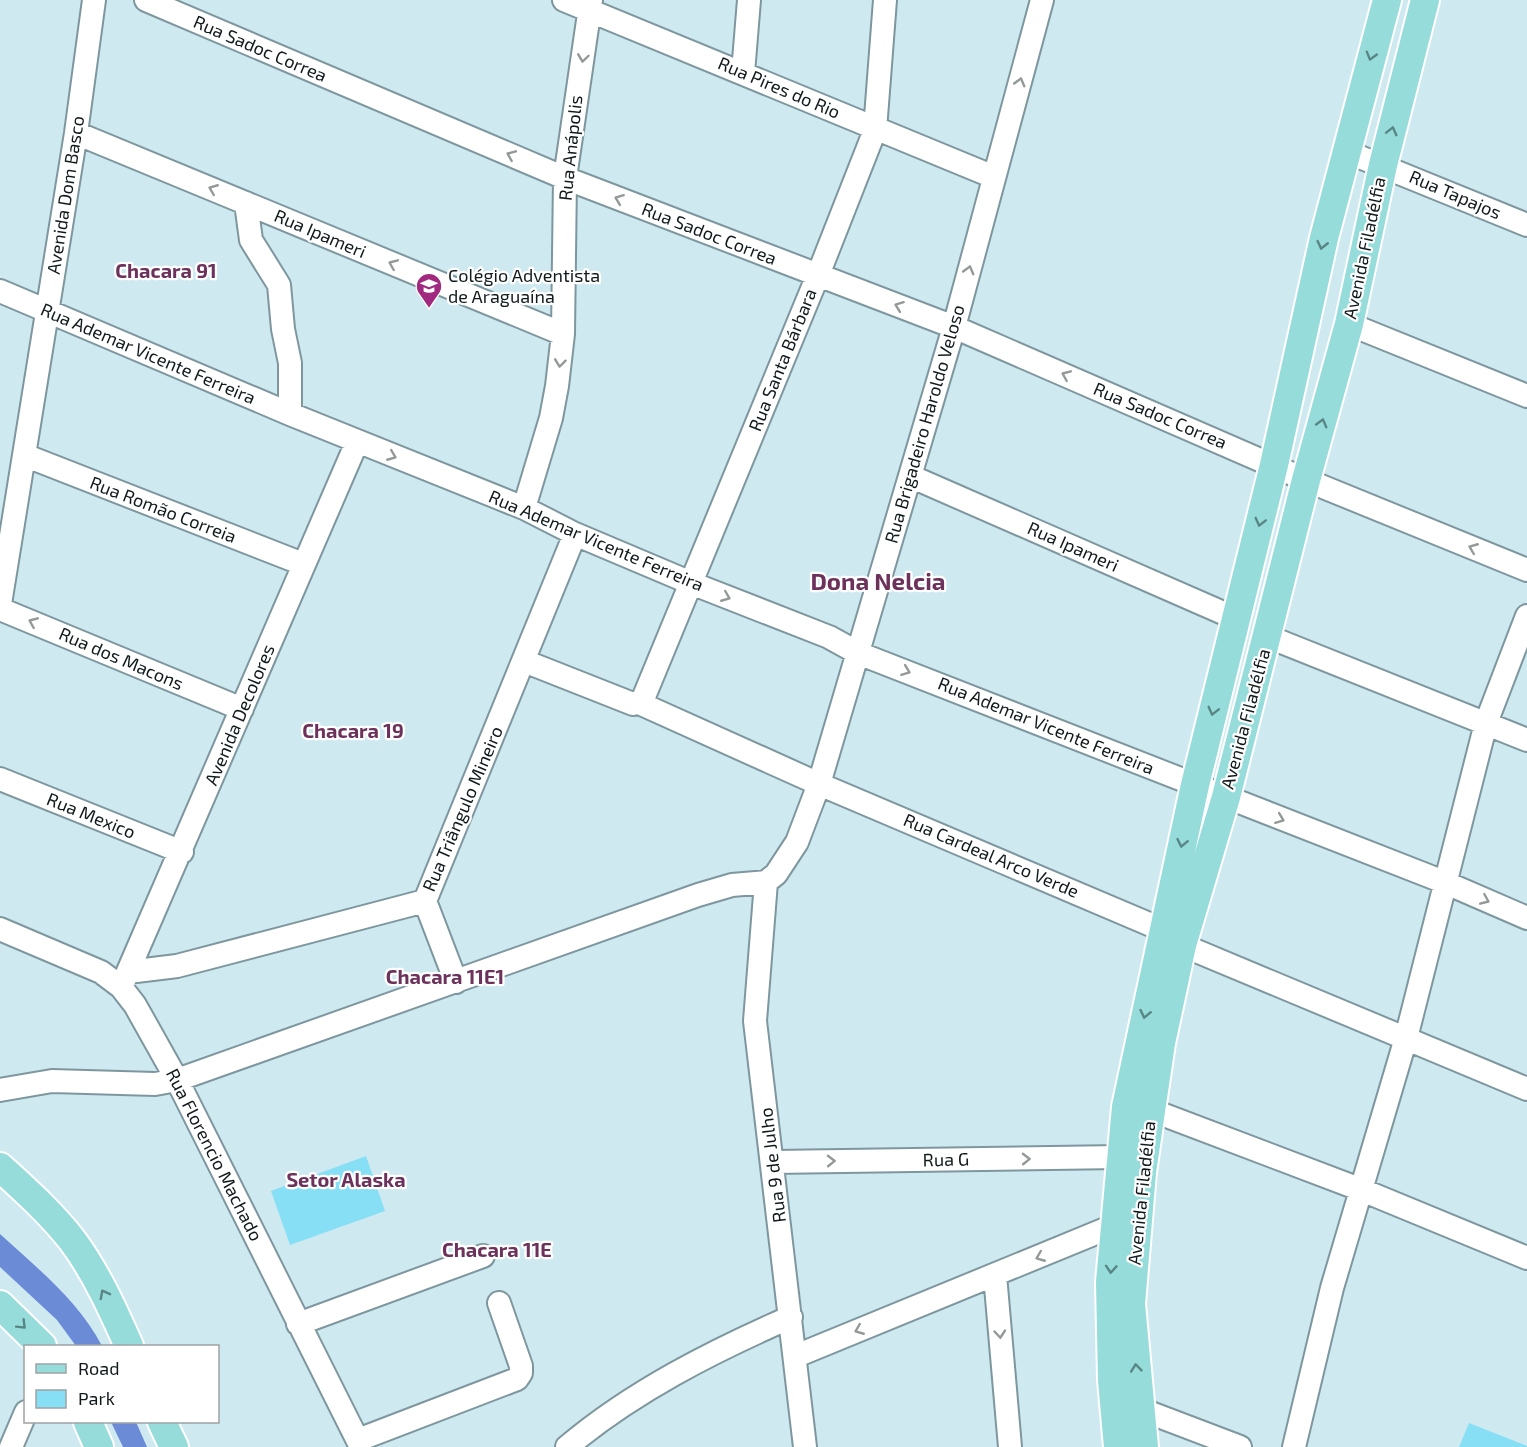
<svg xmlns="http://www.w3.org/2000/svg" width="1527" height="1447" font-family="'Exo 2',sans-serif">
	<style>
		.green { fill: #87dff6 }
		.water { fill: #6c8bd7 }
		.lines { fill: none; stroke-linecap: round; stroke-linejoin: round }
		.minor-casing { stroke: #7e979e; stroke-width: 26 }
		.major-casing { stroke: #fff; stroke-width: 32 }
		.minor { stroke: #fff; stroke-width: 22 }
		.major { stroke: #95dcda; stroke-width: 28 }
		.oneway { stroke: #598584 }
		.oneway2 { stroke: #939899 }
		.labels { text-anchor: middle; stroke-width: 4.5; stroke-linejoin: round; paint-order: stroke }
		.street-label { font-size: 18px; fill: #101a1c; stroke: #fff }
		.poi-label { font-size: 18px; fill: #101a1c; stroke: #fff; text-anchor: start }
		.neighbourhood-label { font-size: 20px; font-weight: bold; fill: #6d325b; stroke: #fff }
		.district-label { font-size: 24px; font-weight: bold; fill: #6d325b; stroke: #fff }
	</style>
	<rect width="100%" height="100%" fill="#cfe9f1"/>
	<path class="green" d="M366,1156L385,1211L290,1245L271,1191Z
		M1469,1423L1527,1446V1447H1459Z"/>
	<path class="water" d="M0,1234C38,1269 78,1300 102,1346H76L57,1320L0,1267Z
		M111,1422H136L147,1447H123Z"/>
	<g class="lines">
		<g class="minor-casing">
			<path id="minor" d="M146,0L565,178L954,327L1306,480L1527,570
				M564,0L994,177
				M743,73L749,0
				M76,133L563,334
				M1345,151L1527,225
				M246,203L251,240L279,285L283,329L290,363V414
				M0,291L290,414L524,508L575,534L691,583L829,637L858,653L1444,882L1527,918
				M1349,324L1527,396
				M24,455L303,564
				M910,476L1237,619
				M524,508L551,418L557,386L563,334L565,178L591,0
				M0,604L76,133L94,0
				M0,609L242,709
				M1269,637L1527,740
				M524,661L633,704L643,699L818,275L875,130L885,0
				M639,703L819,784L1163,930
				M0,779L182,852
				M766,882L755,1021L805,1447
				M425,901L456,982
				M0,929L101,972L121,987L135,1005L177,1080L361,1447
				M1182,945L1527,1089
				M128,972L177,966L425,901L575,534
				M123,983L357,442
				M0,1090L52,1081L155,1084L177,1080L698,895L732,885L766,882L776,874L797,842L819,784L954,327L1042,0
				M1151,1110L1362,1190L1527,1258
				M773,1162L1120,1157
				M995,1275L1010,1447
				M298,1324L483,1256
				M796,1356L1113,1226
				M1140,1409L1240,1447
				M358,1440L517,1379L521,1373V1366L499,1303
				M11,1447L26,1412
				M567,1447C632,1392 713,1351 791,1317
				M1294,1447L1332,1288L1406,1038L1486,723L1527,616"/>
		</g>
		<g class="major-casing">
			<path id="major" d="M0,1167C25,1190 51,1213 72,1240C96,1272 113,1310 129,1346
				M0,1305L42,1346
				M88,1422L99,1447
				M162,1422L174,1447
				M1118,1447L1112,1380L1110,1282L1126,1107L1195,785L1274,465L1324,238L1387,0
				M1144,1447L1131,1304L1142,1172L1161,1043L1182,945L1226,797L1306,480L1349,324L1383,165L1425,0"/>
		</g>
		<use href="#minor" class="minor"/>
		<use href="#major" class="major"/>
	</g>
	<defs><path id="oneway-chevron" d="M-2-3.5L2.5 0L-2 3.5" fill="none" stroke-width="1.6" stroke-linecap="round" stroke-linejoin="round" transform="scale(1.5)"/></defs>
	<g class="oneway">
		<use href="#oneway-chevron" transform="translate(1371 56) rotate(106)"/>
		<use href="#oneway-chevron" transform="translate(1392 131) rotate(-76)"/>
		<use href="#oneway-chevron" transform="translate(1322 245) rotate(103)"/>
		<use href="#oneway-chevron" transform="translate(1322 423) rotate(-75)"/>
		<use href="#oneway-chevron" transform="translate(1260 522) rotate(104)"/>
		<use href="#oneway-chevron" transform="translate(1213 711) rotate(104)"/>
		<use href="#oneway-chevron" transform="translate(1182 843) rotate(102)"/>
		<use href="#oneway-chevron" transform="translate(1145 1014) rotate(102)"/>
		<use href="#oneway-chevron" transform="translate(1111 1269) rotate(94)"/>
		<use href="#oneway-chevron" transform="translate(104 1294) rotate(-118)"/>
		<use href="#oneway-chevron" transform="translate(22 1325) rotate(45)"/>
		<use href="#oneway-chevron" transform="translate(1136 1368) rotate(-96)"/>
	</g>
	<g class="oneway2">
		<use href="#oneway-chevron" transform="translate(583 58) rotate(98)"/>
		<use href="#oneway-chevron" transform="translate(1020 82) rotate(-75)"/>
		<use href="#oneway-chevron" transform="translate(511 155) rotate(-157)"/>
		<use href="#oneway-chevron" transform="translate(213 189) rotate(-158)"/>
		<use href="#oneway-chevron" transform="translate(619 199) rotate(-159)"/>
		<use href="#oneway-chevron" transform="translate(393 264) rotate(-157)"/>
		<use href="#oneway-chevron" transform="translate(969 270) rotate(-75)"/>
		<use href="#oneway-chevron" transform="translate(899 306) rotate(-159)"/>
		<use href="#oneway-chevron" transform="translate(560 363) rotate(97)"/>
		<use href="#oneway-chevron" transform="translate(1066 375) rotate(-157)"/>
		<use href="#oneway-chevron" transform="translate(392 456) rotate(22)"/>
		<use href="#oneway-chevron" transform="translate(1473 548) rotate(-158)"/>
		<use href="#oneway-chevron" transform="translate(726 597) rotate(22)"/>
		<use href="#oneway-chevron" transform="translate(33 622) rotate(-157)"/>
		<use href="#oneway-chevron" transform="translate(906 671) rotate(21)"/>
		<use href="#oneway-chevron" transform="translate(1280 819) rotate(21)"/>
		<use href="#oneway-chevron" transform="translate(1485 900) rotate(23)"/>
		<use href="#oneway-chevron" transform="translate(1026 1159) rotate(-1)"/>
		<use href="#oneway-chevron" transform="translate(831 1161) rotate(-1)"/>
		<use href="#oneway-chevron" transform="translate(1040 1257) rotate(158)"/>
		<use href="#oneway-chevron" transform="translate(859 1330) rotate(158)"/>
		<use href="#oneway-chevron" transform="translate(1000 1334) rotate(85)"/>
	</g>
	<defs>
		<g id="school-pin" transform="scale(1.35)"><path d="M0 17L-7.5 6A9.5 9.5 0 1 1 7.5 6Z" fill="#a12980" stroke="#fff"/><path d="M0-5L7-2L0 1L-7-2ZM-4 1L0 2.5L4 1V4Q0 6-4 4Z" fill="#fff"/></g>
	</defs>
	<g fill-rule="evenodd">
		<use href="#school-pin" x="429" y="286"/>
	</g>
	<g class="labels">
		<g class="street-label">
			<text transform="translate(260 49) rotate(23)" y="6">Rua Sadoc Correa</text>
			<text transform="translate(779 88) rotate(23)" y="6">Rua Pires do Rio</text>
			<text transform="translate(571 148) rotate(-84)" y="6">Rua Anápolis</text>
			<text transform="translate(66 195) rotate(-81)" y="6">Avenida Dom Basco</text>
			<text transform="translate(1455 195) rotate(23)" y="6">Rua Tapajos</text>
			<text transform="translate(320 234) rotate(23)" y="6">Rua Ipameri</text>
			<text transform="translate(709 234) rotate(21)" y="6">Rua Sadoc Correa</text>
			<text transform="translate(1365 248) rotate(-78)" y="6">Avenida Filadélfia</text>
			<text transform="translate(148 354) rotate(23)" y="6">Rua Ademar Vicente Ferreira</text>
			<text transform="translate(783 360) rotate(-68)" y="6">Rua Santa Bárbara</text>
			<text transform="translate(1160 416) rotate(23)" y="6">Rua Sadoc Correa</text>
			<text transform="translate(925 424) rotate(-74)" y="6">Rua Brigadeiro Haroldo Veloso</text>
			<text transform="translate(163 510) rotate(21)" y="6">Rua Romão Correia</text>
			<text transform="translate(596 541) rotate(23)" y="6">Rua Ademar Vicente Ferreira</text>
			<text transform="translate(1073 547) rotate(24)" y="6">Rua Ipameri</text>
			<text transform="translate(121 659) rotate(23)" y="6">Rua dos Macons</text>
			<text transform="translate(240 715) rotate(-67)" y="6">Avenida Decolores</text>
			<text transform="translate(1246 719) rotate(-75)" y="6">Avenida Filadélfia</text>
			<text transform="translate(1046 726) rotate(22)" y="6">Rua Ademar Vicente Ferreira</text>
			<text transform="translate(463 809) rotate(-67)" y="6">Rua Triângulo Mineiro</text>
			<text transform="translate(91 816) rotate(22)" y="6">Rua Mexico</text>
			<text transform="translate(991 856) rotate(23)" y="6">Rua Cardeal Arco Verde</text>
			<text transform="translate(214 1155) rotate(63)" y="6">Rua Florencio Machado</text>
			<text transform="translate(946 1160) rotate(-1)" y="6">Rua G</text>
			<text transform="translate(773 1165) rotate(-97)" y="6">Rua 9 de Julho</text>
			<text transform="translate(1142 1193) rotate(-84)" y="6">Avenida Filadélfia</text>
		</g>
		<g class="poi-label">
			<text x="448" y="282">Colégio Adventista<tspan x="448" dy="21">de Araguaína</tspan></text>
		</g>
		<g class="neighbourhood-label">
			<text x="166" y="278">Chacara 91</text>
			<text x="353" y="738">Chacara 19</text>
			<text x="445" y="984">Chacara 11E1</text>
			<text x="346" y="1187">Setor Alaska</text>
			<text x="497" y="1257">Chacara 11E</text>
		</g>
		<g class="district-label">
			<text x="878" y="590">Dona Nelcia</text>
		</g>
	</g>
	<rect x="24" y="1345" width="195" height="78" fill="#ffffff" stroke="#9fa3a4" stroke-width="1.5"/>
	<rect x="36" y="1364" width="30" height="9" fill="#95dcda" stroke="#9fa3a4" stroke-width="1.5"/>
	<text x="78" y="1375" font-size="18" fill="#101a1c">Road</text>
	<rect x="36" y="1390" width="30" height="18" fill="#87dff6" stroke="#9fa3a4" stroke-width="1.5"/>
	<text x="78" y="1405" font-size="18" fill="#101a1c">Park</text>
</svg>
